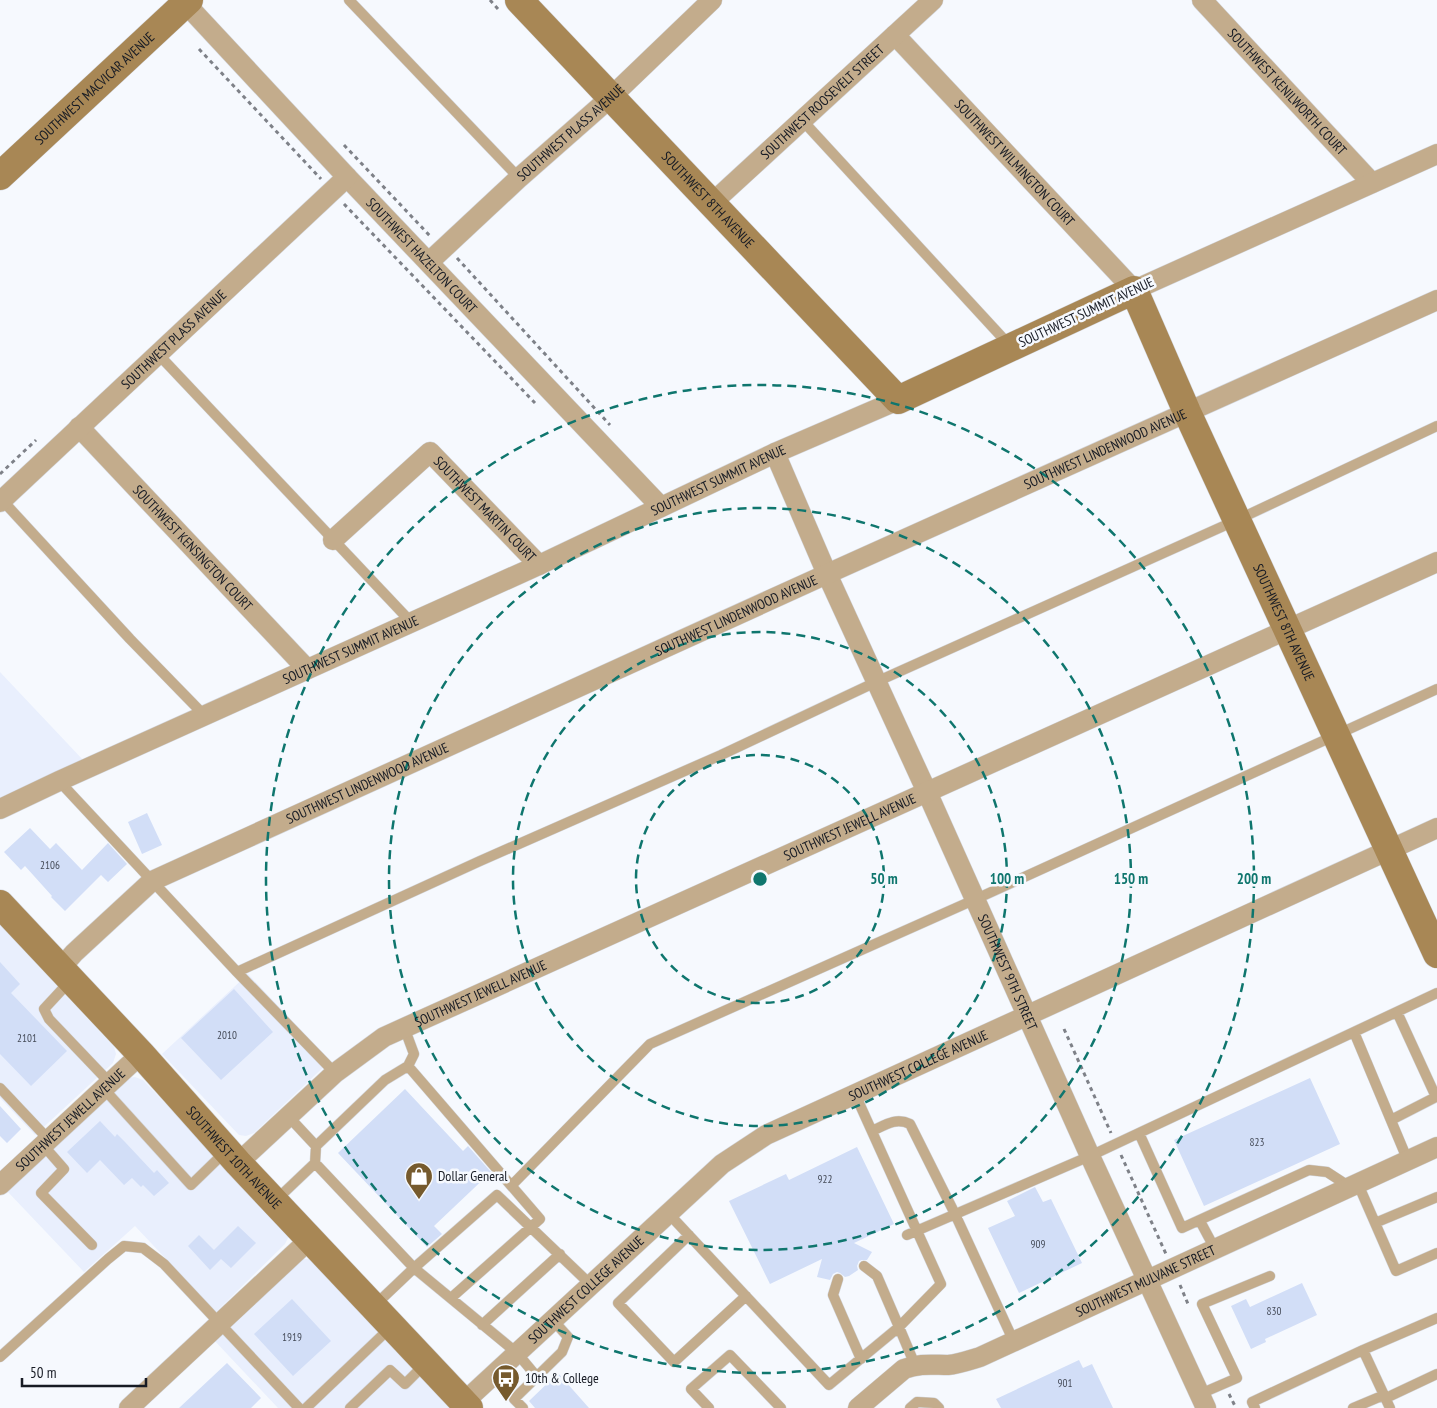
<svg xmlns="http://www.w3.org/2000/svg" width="1437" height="1408" font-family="'PT Sans Narrow',sans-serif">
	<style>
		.built { fill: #e9effd }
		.building { fill: #d2def7 }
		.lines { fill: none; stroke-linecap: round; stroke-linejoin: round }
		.lane-casing { stroke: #d2d5db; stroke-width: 11 }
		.street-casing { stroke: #d2d5db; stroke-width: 21 }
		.secondary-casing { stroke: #d2d5db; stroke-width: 29 }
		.path { stroke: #7e8188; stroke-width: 3; stroke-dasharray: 4 4; stroke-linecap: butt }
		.lane { stroke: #c3ac8c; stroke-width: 10 }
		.street { stroke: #c3ac8c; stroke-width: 20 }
		.secondary { stroke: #a88755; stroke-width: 28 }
		.ring { fill: none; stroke: #0f766e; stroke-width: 2.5; stroke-dasharray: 9 6 }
		.labels { text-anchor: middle; stroke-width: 5; stroke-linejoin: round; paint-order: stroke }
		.number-label { font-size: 11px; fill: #464c59 }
		.street-label { font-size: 14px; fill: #171b24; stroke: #f6f9fe }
		.poi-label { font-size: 14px; fill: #171b24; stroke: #f6f9fe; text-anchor: start }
		.centre { fill: #0f766e; stroke: #f6f9fe; stroke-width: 2.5 }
		.ring-label { font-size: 15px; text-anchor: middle; font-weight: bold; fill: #0f766e; stroke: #f6f9fe; stroke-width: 5; stroke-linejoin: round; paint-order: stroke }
	</style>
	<rect width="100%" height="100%" fill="#f6f9fe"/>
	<path class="built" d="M0,672L84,761L0,800Z
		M0,925L114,1047L116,1054L113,1063L35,1135L0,1098Z
		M248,974L330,1061L254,1133L246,1136L239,1135L162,1054Z
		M135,1077L143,1080L286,1231L289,1236L285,1244L216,1312L135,1226L84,1272L7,1191L128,1078Z
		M303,1259H311L452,1408H278L213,1339L297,1262Z"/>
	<path class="building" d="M147,813L162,845L142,854L128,822Z
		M30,828L50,849L56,843L82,870L108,843L127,864L108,882L101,875L65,911L51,897L52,896L25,866L21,870L4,852Z
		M0,962L20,984L11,993L67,1051L31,1086L0,1054Z
		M234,989L273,1032L221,1080L181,1038Z
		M1310,1078L1340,1144L1204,1206L1174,1140Z
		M405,1089L463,1151L468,1146L491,1172L434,1226L442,1234L427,1247L338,1153Z
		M0,1106L21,1129L7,1143L0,1136Z
		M100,1121L115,1137L117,1134L125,1142L154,1173L157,1170L169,1183L154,1196L143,1185L141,1187L132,1178L124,1185L100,1160L87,1173L67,1152Z
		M857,1147L894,1224L854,1243L872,1252L867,1260H862L859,1261L857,1266L858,1270L849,1276L845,1277L840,1273L837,1272L833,1274L830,1280L817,1277L822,1259L770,1284L729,1201L786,1174L789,1180Z
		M1035,1187L1043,1202L1051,1199L1082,1263L1019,1293L988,1228L1015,1216L1007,1201Z
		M238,1226L256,1243L231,1268L221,1259L210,1270L188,1246L199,1235L214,1250Z
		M1302,1283L1317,1315L1265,1339L1266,1342L1251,1349L1231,1306L1246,1299L1250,1307Z
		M292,1299L331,1341L293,1376L254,1334Z
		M1079,1360L1083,1368L1092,1364L1113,1408H1001L996,1399Z
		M227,1363L261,1398L251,1408H179Z
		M558,1373L589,1408H535L529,1401Z"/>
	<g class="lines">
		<g class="lane-casing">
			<path id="lane" d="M349,0L519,178
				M802,120L1011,347
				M158,354L411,622
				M2,500L130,639L204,715
				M59,781L237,972L335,1073
				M237,972L480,861L721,755L876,682L1237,520L1437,426
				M70,981L44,1009L49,1019L110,1083
				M404,1027L414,1054L408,1066L385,1080L316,1146L315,1163L414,1268L517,1353L537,1377
				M1354,1032L1408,1161
				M408,1066L540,1219L451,1298
				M0,1088L49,1140
				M104,1089L191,1185L226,1151
				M855,1094L941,1284L899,1327L877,1276L864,1266
				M288,1116L316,1146
				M1391,1120L1436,1097L1397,1012
				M872,1131C885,1125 896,1117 910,1124L955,1214L1014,1342
				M1139,1133L1182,1228L1309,1170L1327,1172L1350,1187
				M43,1145L64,1169L41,1193L92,1245
				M1358,1184L1396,1271L1437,1253
				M512,1185L650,1044L976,899L1437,689
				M274,1202L315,1163
				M669,1214L829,1385L899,1327L915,1365
				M1200,1221L1215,1249
				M1375,1223L1437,1197
				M689,1235L618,1303L674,1362L746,1296
				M907,1235L1090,1156L1437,993
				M838,1279L833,1295L861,1359
				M374,1306L414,1268L497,1195L591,1285
				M482,1325L560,1254
				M0,1357L108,1259L124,1246L143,1248L164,1264L299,1408
				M1200,1394L1237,1378L1202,1304L1270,1276
				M1386,1398L1437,1374
				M306,1408L391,1327
				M350,1408L390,1370L405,1384L426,1363
				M523,1408L514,1399L562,1352L568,1337L553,1320
				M709,1408L691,1389L730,1355L781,1408
				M910,1408L917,1402L934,1403L939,1408
				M1255,1408L1252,1402L1363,1350
				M1353,1408L1384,1395
				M1390,1408L1363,1350L1437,1318"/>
		</g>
		<g class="street-casing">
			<g id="street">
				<path id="s1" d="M1202,0L1372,183"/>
				<path id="s2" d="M185,3L347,177L661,507"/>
				<path id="s3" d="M895,35L1134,290L1437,154"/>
				<path id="s4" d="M711,204L933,0"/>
				<path id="s5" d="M429,262L519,178L611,97L712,0"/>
				<path id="s6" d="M79,427L307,669"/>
				<path id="s7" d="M775,453L827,574L927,792L1090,1156L1206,1408"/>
				<path id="s8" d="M0,502L347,177"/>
				<path id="s9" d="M333,540L430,452L539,565"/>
				<path id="s10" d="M0,809L59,781L539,565L775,453L898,400"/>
				<path id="s11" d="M60,969L74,953L152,881L827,574L1437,300"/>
				<path id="s12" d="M238,1163L335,1073L384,1037L1437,562"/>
				<path id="s13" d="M0,1185L141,1054"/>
				<path id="s14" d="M464,1402L722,1164L766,1135L1437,828"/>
				<path d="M129,1408L309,1240"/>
				<path id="s15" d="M858,1408L904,1369C919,1363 933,1365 948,1365C959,1364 970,1360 980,1357L1437,1147"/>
			</g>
		</g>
		<g class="secondary-casing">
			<g id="secondary">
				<path id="s16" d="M519,0L898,400L1134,290L1187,412L1437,954"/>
				<path id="s17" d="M0,176L189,0"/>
				<path id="s18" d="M0,904L141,1054L238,1163L469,1408"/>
			</g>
		</g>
		<path class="path" d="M490,0L498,9
			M199,49L321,179
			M344,145L431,237
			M344,204L535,403
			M457,258L610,425
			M0,474L36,440
			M1064,1029L1111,1133
			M1121,1155L1166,1254
			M1180,1285L1188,1304
			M1229,1394L1236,1408"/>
		<use href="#lane" class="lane"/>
		<use href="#street" class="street"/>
		<use href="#secondary" class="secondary"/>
	</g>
	<g class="ring">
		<circle cx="760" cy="879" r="124"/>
		<circle cx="760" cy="879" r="247"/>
		<circle cx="760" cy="879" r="371"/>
		<circle cx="760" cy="879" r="494"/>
	</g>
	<defs>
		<g id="shop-pin" transform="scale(1.4375)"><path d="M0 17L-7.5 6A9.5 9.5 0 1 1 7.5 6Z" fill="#765a2d" stroke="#f6f9fe"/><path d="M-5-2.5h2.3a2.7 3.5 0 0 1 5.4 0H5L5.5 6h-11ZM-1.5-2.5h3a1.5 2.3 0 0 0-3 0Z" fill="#fff"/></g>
		<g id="bus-pin" transform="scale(1.4375)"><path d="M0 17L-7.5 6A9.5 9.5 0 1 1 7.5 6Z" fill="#765a2d" stroke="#f6f9fe"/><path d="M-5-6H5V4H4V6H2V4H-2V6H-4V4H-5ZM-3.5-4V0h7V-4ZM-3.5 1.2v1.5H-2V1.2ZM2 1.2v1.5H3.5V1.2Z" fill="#fff"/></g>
	</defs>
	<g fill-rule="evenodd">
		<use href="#shop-pin" x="419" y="1176"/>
		<use href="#bus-pin" x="506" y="1378"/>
	</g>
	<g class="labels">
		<g class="number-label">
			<text x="50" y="869">2106</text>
			<text x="227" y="1039">2010</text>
			<text x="27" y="1042">2101</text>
			<text x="1257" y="1146">823</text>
			<text x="825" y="1183">922</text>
			<text x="1038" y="1248">909</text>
			<text x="1274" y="1315">830</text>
			<text x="292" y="1341">1919</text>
			<text x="1065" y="1387">901</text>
		</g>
		<g class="street-label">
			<text dy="5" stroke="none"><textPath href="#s17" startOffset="129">SOUTHWEST MACVICAR AVENUE</textPath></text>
			<text dy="5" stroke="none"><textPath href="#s1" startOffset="125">SOUTHWEST KENILWORTH COURT</textPath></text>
			<text dy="5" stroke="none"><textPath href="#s4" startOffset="151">SOUTHWEST ROOSEVELT STREET</textPath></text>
			<text dy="5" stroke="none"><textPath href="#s5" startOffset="192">SOUTHWEST PLASS AVENUE</textPath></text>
			<text dy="5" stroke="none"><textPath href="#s3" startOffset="175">SOUTHWEST WILMINGTON COURT</textPath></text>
			<text dy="5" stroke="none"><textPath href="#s16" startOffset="275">SOUTHWEST 8TH AVENUE</textPath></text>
			<text dy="5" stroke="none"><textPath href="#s2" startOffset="346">SOUTHWEST HAZELTON COURT</textPath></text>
			<text transform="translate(1086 312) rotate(-25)" y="5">SOUTHWEST SUMMIT AVENUE</text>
			<text dy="5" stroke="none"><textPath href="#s8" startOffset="238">SOUTHWEST PLASS AVENUE</textPath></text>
			<text dy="5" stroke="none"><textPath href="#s11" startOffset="1174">SOUTHWEST LINDENWOOD AVENUE</textPath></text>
			<text dy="5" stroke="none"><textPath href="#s10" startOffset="790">SOUTHWEST SUMMIT AVENUE</textPath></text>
			<text dy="5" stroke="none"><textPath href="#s9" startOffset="210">SOUTHWEST MARTIN COURT</textPath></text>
			<text dy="5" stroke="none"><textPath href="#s6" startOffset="166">SOUTHWEST KENSINGTON COURT</textPath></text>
			<text dy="5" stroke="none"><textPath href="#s11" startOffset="769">SOUTHWEST LINDENWOOD AVENUE</textPath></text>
			<text dy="5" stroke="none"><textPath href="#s16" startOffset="1176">SOUTHWEST 8TH AVENUE</textPath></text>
			<text dy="5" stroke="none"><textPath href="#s10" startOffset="385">SOUTHWEST SUMMIT AVENUE</textPath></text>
			<text dy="5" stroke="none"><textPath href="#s11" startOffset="364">SOUTHWEST LINDENWOOD AVENUE</textPath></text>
			<text dy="5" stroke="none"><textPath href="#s12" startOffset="704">SOUTHWEST JEWELL AVENUE</textPath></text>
			<text dy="5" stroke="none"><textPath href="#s7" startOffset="569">SOUTHWEST 9TH STREET</textPath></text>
			<text dy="5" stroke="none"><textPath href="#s12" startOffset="299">SOUTHWEST JEWELL AVENUE</textPath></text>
			<text dy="5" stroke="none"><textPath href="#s14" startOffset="571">SOUTHWEST COLLEGE AVENUE</textPath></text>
			<text dy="5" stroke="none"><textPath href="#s13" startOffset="96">SOUTHWEST JEWELL AVENUE</textPath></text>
			<text dy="5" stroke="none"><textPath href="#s18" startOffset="345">SOUTHWEST 10TH AVENUE</textPath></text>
			<text dy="5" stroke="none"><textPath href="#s15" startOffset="320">SOUTHWEST MULVANE STREET</textPath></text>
			<text dy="5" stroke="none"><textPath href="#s14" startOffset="166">SOUTHWEST COLLEGE AVENUE</textPath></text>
		</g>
		<g class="poi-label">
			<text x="438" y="1181">Dollar General</text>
			<text x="525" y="1383">10th &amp; College</text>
		</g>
	</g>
	<circle cx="760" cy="879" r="8" class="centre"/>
	<g class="ring-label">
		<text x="884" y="884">50 m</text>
		<text x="1007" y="884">100 m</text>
		<text x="1131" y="884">150 m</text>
		<text x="1254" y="884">200 m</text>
	</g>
	<path d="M22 1378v8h124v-8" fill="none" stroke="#171b24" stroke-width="2.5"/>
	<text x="30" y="1378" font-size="15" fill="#171b24" stroke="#f6f9fe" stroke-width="4" paint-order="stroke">50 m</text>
</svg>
